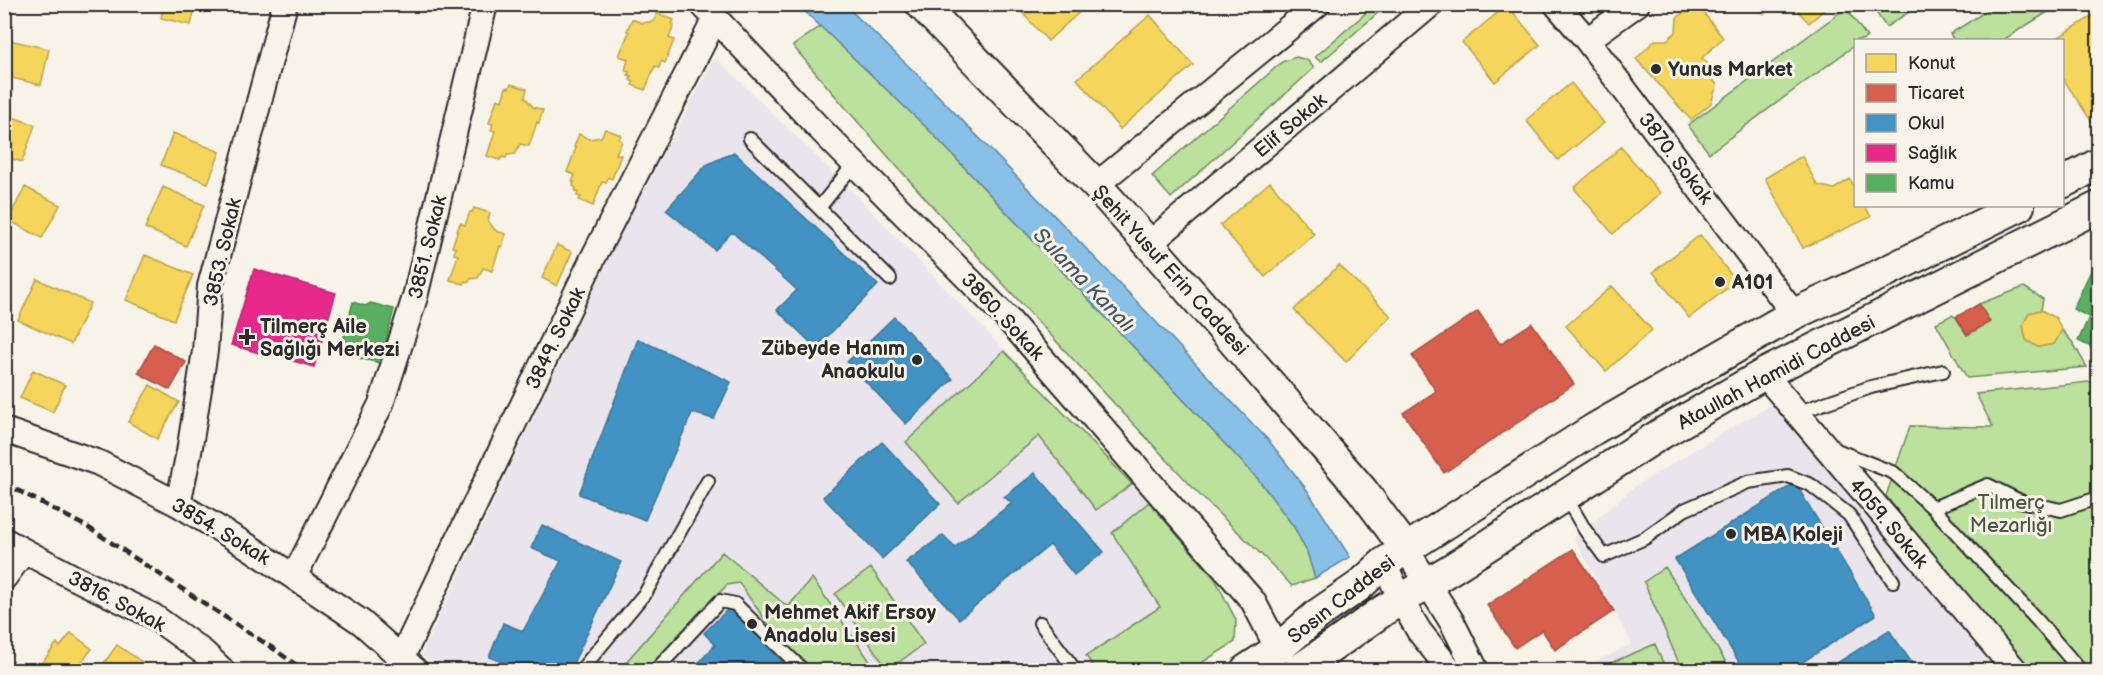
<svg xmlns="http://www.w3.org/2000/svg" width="2103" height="675" font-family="'Balsamiq Sans',sans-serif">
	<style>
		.built { fill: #eae5ec }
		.green { fill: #bbe19c; stroke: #738664; stroke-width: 1.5 }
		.water { fill: #89c0e7; stroke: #63849c; stroke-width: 1.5 }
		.homes { fill: #f6d55c; stroke: #b9a24d; stroke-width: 1.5 }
		.shops { fill: #d6604d; stroke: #a35043; stroke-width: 1.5 }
		.schools { fill: #4393c3; stroke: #3c7495; stroke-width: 1.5 }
		.health { fill: #e7298a; stroke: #af2a6e; stroke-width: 1.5 }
		.public { fill: #5aae61; stroke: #4c8751; stroke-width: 1.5 }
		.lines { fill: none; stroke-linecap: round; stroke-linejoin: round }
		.service-casing { stroke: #2b2b2b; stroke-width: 16 }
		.minor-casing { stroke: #2b2b2b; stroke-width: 28 }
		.tertiary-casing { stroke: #2b2b2b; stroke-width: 34 }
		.service { stroke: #f7f3e8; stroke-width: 12 }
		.minor { stroke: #f7f3e8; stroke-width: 24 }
		.tertiary { stroke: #f7f3e8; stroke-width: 30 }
		.rail { stroke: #2b2b2b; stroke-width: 4.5; stroke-dasharray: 9 4.5; stroke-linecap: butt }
		.poi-dot { fill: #2b2b2b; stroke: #f7f3e8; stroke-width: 2 }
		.labels { text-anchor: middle; stroke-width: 6; stroke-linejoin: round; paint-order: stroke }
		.poi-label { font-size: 20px; font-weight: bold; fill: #2b2b2b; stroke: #f7f3e8; text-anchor: start }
		.street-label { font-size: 20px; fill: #2b2b2b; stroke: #f7f3e8 }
		.park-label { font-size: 20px; fill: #4f5847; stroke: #f7f3e8 }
		.water-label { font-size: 21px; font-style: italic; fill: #475863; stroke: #f7f3e8 }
	</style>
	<rect width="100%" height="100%" fill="#f7f3e8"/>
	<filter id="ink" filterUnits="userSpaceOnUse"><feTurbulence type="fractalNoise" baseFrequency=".0167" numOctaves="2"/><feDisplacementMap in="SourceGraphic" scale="12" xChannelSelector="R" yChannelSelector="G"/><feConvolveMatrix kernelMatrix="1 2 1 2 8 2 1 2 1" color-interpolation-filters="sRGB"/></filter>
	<g filter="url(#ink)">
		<path class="built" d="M715,57L857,196L1149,502L1215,579L1236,620L1235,642L1190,670H441L421,655L620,235Z
			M1774,404L1886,538L2003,670H1585L1584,667L1632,644L1574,538L1634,487L1727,430Z"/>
		<path class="green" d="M1997,4H2059V5L2003,40H1954L1950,34Z
			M1375,5H1387L1321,62L1315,57Z
			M1871,5H1920L1886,27Z
			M1846,8L1867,37L1862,40H1856L1855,45L1709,153L1688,125Z
			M821,26L930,131L1258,479L1294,527L1307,552L1315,578L1292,586C1261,552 1227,523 1195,490C1059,344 921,199 793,46Z
			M1296,57L1307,60L1314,68L1171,198L1152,176L1282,62Z
			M2024,287L2043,299L2041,310L2029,313L2023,325L2026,340L2038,347L2054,344L2062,330L2073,343L2087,367L1967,378L1936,323L1952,315L1956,317L1967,335L1989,322L1979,304Z
			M1004,351L1132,484L1096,510L1039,436L958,503L906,442Z
			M2098,381V670H2029L1965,597L1886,496L1910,426L1993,427L1976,394Z
			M1149,502L1215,579L1236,620L1235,642L1190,670H1096L1086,656L1160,607L1112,533Z
			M722,552L788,607L812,578L876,670H810L768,624L739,583L727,585L646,670H619Z
			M1665,567L1731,670H1682L1644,582Z
			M871,568L924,644L888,670L835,594Z
			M1655,644L1666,670H1594Z"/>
		<path class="water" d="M798,5H845L924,81L1101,264L1269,441L1307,490L1350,557L1315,578L1307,552L1294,527L1258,479L930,131Z"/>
		<path class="homes" d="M164,4H196L191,25L161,18Z
			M1014,4H1088L1048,41Z
			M1693,4H1697L1723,38L1702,58L1711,67L1706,71L1717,85L1711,103L1691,120L1636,59L1655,40H1667L1676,32L1677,18Z
			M1756,4H1774L1764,14Z
			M1798,4H1831L1809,23L1798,11L1802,8Z
			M1507,5L1540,45L1495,82L1462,42Z
			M657,13L674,20L672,24L674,25L669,38L674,40L665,63L661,61L659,68L655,66L645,90L632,85L634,82L630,80L631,76L628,75L629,72L625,71L628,59L619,56L629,32L627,31L632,19L642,23L654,21Z
			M2097,13L2098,116L2091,121L2062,77V40H2054Z
			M1150,15L1193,65L1120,129L1077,79Z
			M5,39L49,49L41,85L4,76Z
			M1571,83L1604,123L1558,160L1526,120Z
			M511,84L527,89L525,97L533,107L543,110L539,123L537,122L529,146L520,144L515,154L507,155L506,158L502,157L500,160L487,156L495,131L491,130L493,124L489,123L497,99L502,101L506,87L509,88Z
			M4,114L35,125L22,162L4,156Z
			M605,129L621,135L619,139L622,141L616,154L621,155L612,179L608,177L606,183L602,182L593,206L579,200L581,197L577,196L578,192L575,191L576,188L573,186L574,182H572L575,175L567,172L576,148L574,147L579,134L589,139L601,137Z
			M173,133L220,152L208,183L161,165Z
			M1621,147L1660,193L1613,234L1574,188Z
			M1802,156L1817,185L1834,189L1850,179L1856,189V206H1865L1871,217L1803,248L1765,178Z
			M1270,182L1314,234L1265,277L1220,225Z
			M25,187L60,205L42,238L8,220Z
			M163,187L204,205L186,246L145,228Z
			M474,208L490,213L488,221L496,231L506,234L502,247L500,246L492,271L483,268L478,278L470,279L469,282L465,281L464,284L450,280L458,255L454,254L456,248L452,247L460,223L465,225L470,212H472Z
			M1700,235L1736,281L1689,318L1653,272Z
			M557,245L572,252L557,286L542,278Z
			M145,255L193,275L174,320L126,300Z
			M1339,265L1391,316L1346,362L1294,310Z
			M37,279L90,303L71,344L18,320Z
			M1612,286L1652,330L1606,371L1566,326Z
			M2041,310L2056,318L2062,330L2054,344L2038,347L2026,340L2023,325L2029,313Z
			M33,370L65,385L53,412L20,398Z
			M150,385L179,402L157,439L128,422Z
			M71,633L92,649L75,670H52L42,663L57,643L60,647Z
			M117,645L154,670H99Z"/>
		<path class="shops" d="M1979,304L1990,322L1967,335L1956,317Z
			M1478,311L1500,344L1532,323L1574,384L1444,473L1403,413L1436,391L1412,356Z
			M154,344L186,362L170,390L138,373Z
			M1573,549L1614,611L1555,650L1542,630L1515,648L1487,605Z"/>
		<path class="schools" d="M734,152L878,285L816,348L777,310L797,290L732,232L715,250L666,210L706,165Z
			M894,317L953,379L906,424L847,362Z
			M638,339L731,382L714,419L692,413L645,520L579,494Z
			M882,442L940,504L882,559L823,497Z
			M1035,473L1104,552L1074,575L1050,545L959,619L906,562L943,535L955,547L1012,503L1004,497Z
			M1795,483L1876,615L1790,670H1744L1675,559Z
			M542,525L621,562L570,670H523L489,657L503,623L523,631L561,561L531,548Z
			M729,608L796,670H692L715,645L704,633Z
			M1889,630L1917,670H1826Z"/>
		<path class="health" d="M254,269L336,293L314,367L286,359L290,345L264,337L259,353L231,345Z"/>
		<path class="public" d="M2096,260L2098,261V350L2078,341L2089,317L2073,309Z
			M353,302L365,306L371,303L394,309L380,363L359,358L354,353L341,348Z"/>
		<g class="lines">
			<g class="service-casing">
				<path id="service" d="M750,139L890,279
					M819,208L854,164
					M1796,413L1871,387L1943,371
					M1834,449L1894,473L1933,508L2038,621L2080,670
					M1565,496L1585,530L1604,556L1645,538L1684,510L1748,482L1788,476L1811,485L1849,515L1893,581
					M1933,508L1988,485L2020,501L2061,510L2098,498
					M1040,623L1075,670
					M581,670L646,592L708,481
					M656,670L720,601L735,604L803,670"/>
			</g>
			<g class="minor-casing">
				<path id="minor" d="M702,4L816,125L1007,318L1253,601L1278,649
					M1556,4L1587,40L1794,314
					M1587,40L1637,4
					M1096,185L1318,4
					M1149,244L1431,4
					M1764,374L2015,670
					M4,430L99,463L178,504L249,547L361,622L415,670
					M178,504L189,452L205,351L210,286L285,4
					M4,540L73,577L153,616L203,652L222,670
					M1406,549L1452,622L1476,670
					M1384,563L1401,600L1419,631L1450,670
					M294,577L381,404L415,297L485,4
					M4,578L24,551
					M401,659L593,258L715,19"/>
			</g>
			<g class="tertiary-casing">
				<path id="tertiary" d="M921,4L1096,185L1149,244L1362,490L1406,549
					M2062,183L2098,164
					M1246,670L1278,649L1318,614L1359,586L1384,563L1594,429L1794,314L1879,275L2019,206
					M1299,670L1384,610L1456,566L1659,435L1764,374L2098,207"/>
			</g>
			<use href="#service" class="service"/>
			<use href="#minor" class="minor"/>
			<use href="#tertiary" class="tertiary"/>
			<path class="rail" d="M4,483L89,528L274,649L303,670"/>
		</g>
	</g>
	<g class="poi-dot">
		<circle cx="1656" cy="69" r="6"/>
		<circle cx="1720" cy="282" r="6"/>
		<path d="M244 328h6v6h6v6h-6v6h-6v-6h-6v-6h6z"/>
		<circle cx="917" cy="360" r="6"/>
		<circle cx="1731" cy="534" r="6"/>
		<circle cx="752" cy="624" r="6"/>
	</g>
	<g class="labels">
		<g class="poi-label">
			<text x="1668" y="76">Yunus Market</text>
			<text x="1732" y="289">A101</text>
			<text x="260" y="333">Tilmerç Aile<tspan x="260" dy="23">Sağlığı Merkezi</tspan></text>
			<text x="905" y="355" text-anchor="end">Zübeyde Hanım<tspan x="905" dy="23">Anaokulu</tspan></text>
			<text x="1743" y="541">MBA Koleji</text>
			<text x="764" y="619">Mehmet Akif Ersoy<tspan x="764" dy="23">Anadolu Lisesi</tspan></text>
		</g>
		<g class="street-label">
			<text transform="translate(1290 125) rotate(-40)" y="7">Elif Sokak</text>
			<text transform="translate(1676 158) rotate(53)" y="7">3870. Sokak</text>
			<text transform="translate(427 247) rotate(-76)" y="7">3851. Sokak</text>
			<text transform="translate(222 252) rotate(-77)" y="7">3853. Sokak</text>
			<text transform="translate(1171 270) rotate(48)" y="7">Şehit Yusuf Erin Caddesi</text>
			<text transform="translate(1003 316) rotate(47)" y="7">3860. Sokak</text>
			<text transform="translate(555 338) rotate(-64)" y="7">3849. Sokak</text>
			<text transform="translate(1776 372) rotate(-28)" y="7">Ataullah Hamidi Caddesi</text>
			<text transform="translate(1889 523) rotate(50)" y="7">4059. Sokak</text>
			<text transform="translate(221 531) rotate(31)" y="7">3854. Sokak</text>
			<text transform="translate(1341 599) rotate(-38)" y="7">Sosın Caddesi</text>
			<text transform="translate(117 601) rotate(28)" y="7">3816. Sokak</text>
		</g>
		<g class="park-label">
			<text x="2011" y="509">Tılmerç<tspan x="2011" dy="23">Mezarlığı</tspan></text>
		</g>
		<g class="water-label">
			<text transform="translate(1084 280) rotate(46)" y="7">Sulama Kanalı</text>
		</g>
	</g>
	<rect width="2103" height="675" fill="none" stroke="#f7f3e8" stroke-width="24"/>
	<rect x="12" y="12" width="2079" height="651" fill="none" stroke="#2b2b2b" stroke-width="2" filter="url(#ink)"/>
	<rect x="1854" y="39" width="210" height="168" fill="#f7f3e8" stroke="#a5a39c" stroke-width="1.5"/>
	<rect x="1866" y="54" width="30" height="18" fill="#f6d55c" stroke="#a5a39c" stroke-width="1.5"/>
	<text x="1908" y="69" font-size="18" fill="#2b2b2b">Konut</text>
	<rect x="1866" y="84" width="30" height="18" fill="#d6604d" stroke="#a5a39c" stroke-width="1.5"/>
	<text x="1908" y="99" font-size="18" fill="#2b2b2b">Ticaret</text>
	<rect x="1866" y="114" width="30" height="18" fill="#4393c3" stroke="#a5a39c" stroke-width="1.5"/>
	<text x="1908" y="129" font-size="18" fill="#2b2b2b">Okul</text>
	<rect x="1866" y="144" width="30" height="18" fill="#e7298a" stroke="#a5a39c" stroke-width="1.5"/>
	<text x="1908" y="159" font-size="18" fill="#2b2b2b">Sağlık</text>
	<rect x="1866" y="174" width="30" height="18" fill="#5aae61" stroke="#a5a39c" stroke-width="1.5"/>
	<text x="1908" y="189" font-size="18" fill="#2b2b2b">Kamu</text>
</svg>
